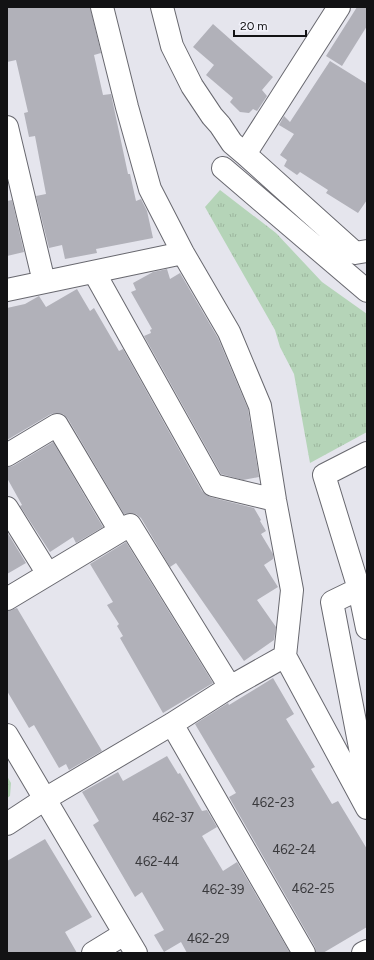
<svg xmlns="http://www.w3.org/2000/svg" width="374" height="960" font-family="Figtree,sans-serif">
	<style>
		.grass { fill: url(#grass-tufts) }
		.building { fill: #b1b1b9 }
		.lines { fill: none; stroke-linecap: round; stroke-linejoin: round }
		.minor-casing { stroke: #68686f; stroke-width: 24 }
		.minor { stroke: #fff; stroke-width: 22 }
		.labels { text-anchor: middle; stroke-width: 3; stroke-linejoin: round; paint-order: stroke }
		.number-label { font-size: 13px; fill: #3a3a3d }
	</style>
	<defs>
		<pattern id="grass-tufts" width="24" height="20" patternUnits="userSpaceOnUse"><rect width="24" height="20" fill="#b5d4b8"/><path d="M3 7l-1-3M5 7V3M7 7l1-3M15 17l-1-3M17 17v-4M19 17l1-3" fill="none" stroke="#9bb59d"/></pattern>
	</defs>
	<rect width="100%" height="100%" fill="#e5e5ed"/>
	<path class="grass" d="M220,190L276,233L322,282L367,314V432L310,463L294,374L280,347L275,330L205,207Z
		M7,776L11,783L10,796L7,798Z"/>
	<path class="building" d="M7,7H90L101,53L94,55L103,95L111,94L128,174H130L136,201L141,199L147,211L153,238L96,249L97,253L65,259L62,245L49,248L36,196L46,194L35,136L29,137L24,113L28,112L16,60L7,62Z
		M357,7H367V26L342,66L326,56Z
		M213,24L273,77L262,90L267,96L257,111L253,109L249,113L240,112L230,102L233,98L206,75L214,65L193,47Z
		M330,61L367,84V200L358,213L326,193L328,190L300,172L297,175L284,166L287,160L280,155L294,134L279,125L284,116L290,122Z
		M12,200L24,252L7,256V201Z
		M167,269L170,279L180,273L218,338L248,409L259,477L243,480L221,474L144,336L151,333L150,330L152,329L131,292L136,290L133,283L153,272Z
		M77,289L90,311L94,308L119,351L123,349L202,491L210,497L254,508L261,520L260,521L266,531L261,534L273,554V559L264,565L278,587L257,600L276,627L274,640L244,661L176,563L170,567L141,518L136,514L130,513L124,514L68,419L63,414L57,413L51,414L7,440V308L25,304L39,296L46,307Z
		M53,442L103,527L76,543L73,537L50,552L20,506L22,505L7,478V467L13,466Z
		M7,532L26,563L7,574Z
		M126,542L213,683L163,713L120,638L123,636L117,626L119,624L107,605L113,602L90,564Z
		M17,608L102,751L69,770L66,764L59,768L34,725L29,728L7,691V611Z
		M273,678L294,714L286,719L315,767L311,769L332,804L338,801L367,849V927L323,953H316L315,947L229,797L236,793L195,724L228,703L229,705Z
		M167,756L178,774L180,773L202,811L207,810L217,827L202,836L223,871L237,862L290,953H187L181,942L164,952L154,935L164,930L142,892L135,897L93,825L99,821L82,792L118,772L123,781Z
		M45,839L92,917L65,932L77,953H7V861Z"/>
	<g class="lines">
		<g class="minor-casing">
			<path id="minor" d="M102,7L127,107L150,189L183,253L229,332L260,406L275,500L292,590L285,656L367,808
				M162,7L172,46L192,86L212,116L220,125L232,143L245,154L339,7
				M7,127L44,282
				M245,154L355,253L367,251
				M223,168L367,291
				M94,272L213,485L275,500
				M7,290L183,253
				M367,453L324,475L359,589L367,628
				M7,455L57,425L120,531
				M7,508L48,574
				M367,585L332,602L367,784
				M7,599L130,525L230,687
				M172,724L304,953
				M7,735L136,953
				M7,824L45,799L172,724L230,687L285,656
				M93,953L124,934
				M363,953L367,951"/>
		</g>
		<use href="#minor" class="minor"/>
	</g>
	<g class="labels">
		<g class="number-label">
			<text x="273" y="807">462-23</text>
			<text x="173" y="822">462-37</text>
			<text x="294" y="854">462-24</text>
			<text x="157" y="866">462-44</text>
			<text x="313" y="893">462-25</text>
			<text x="223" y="894">462-39</text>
			<text x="208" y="943">462-29</text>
		</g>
	</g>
	<rect width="374" height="960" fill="none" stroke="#121214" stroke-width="16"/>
	<path d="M234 30v6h72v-6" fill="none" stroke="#121214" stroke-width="2"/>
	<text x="240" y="30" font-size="12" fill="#121214" stroke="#f2f2fa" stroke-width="3" paint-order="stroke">20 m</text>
</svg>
